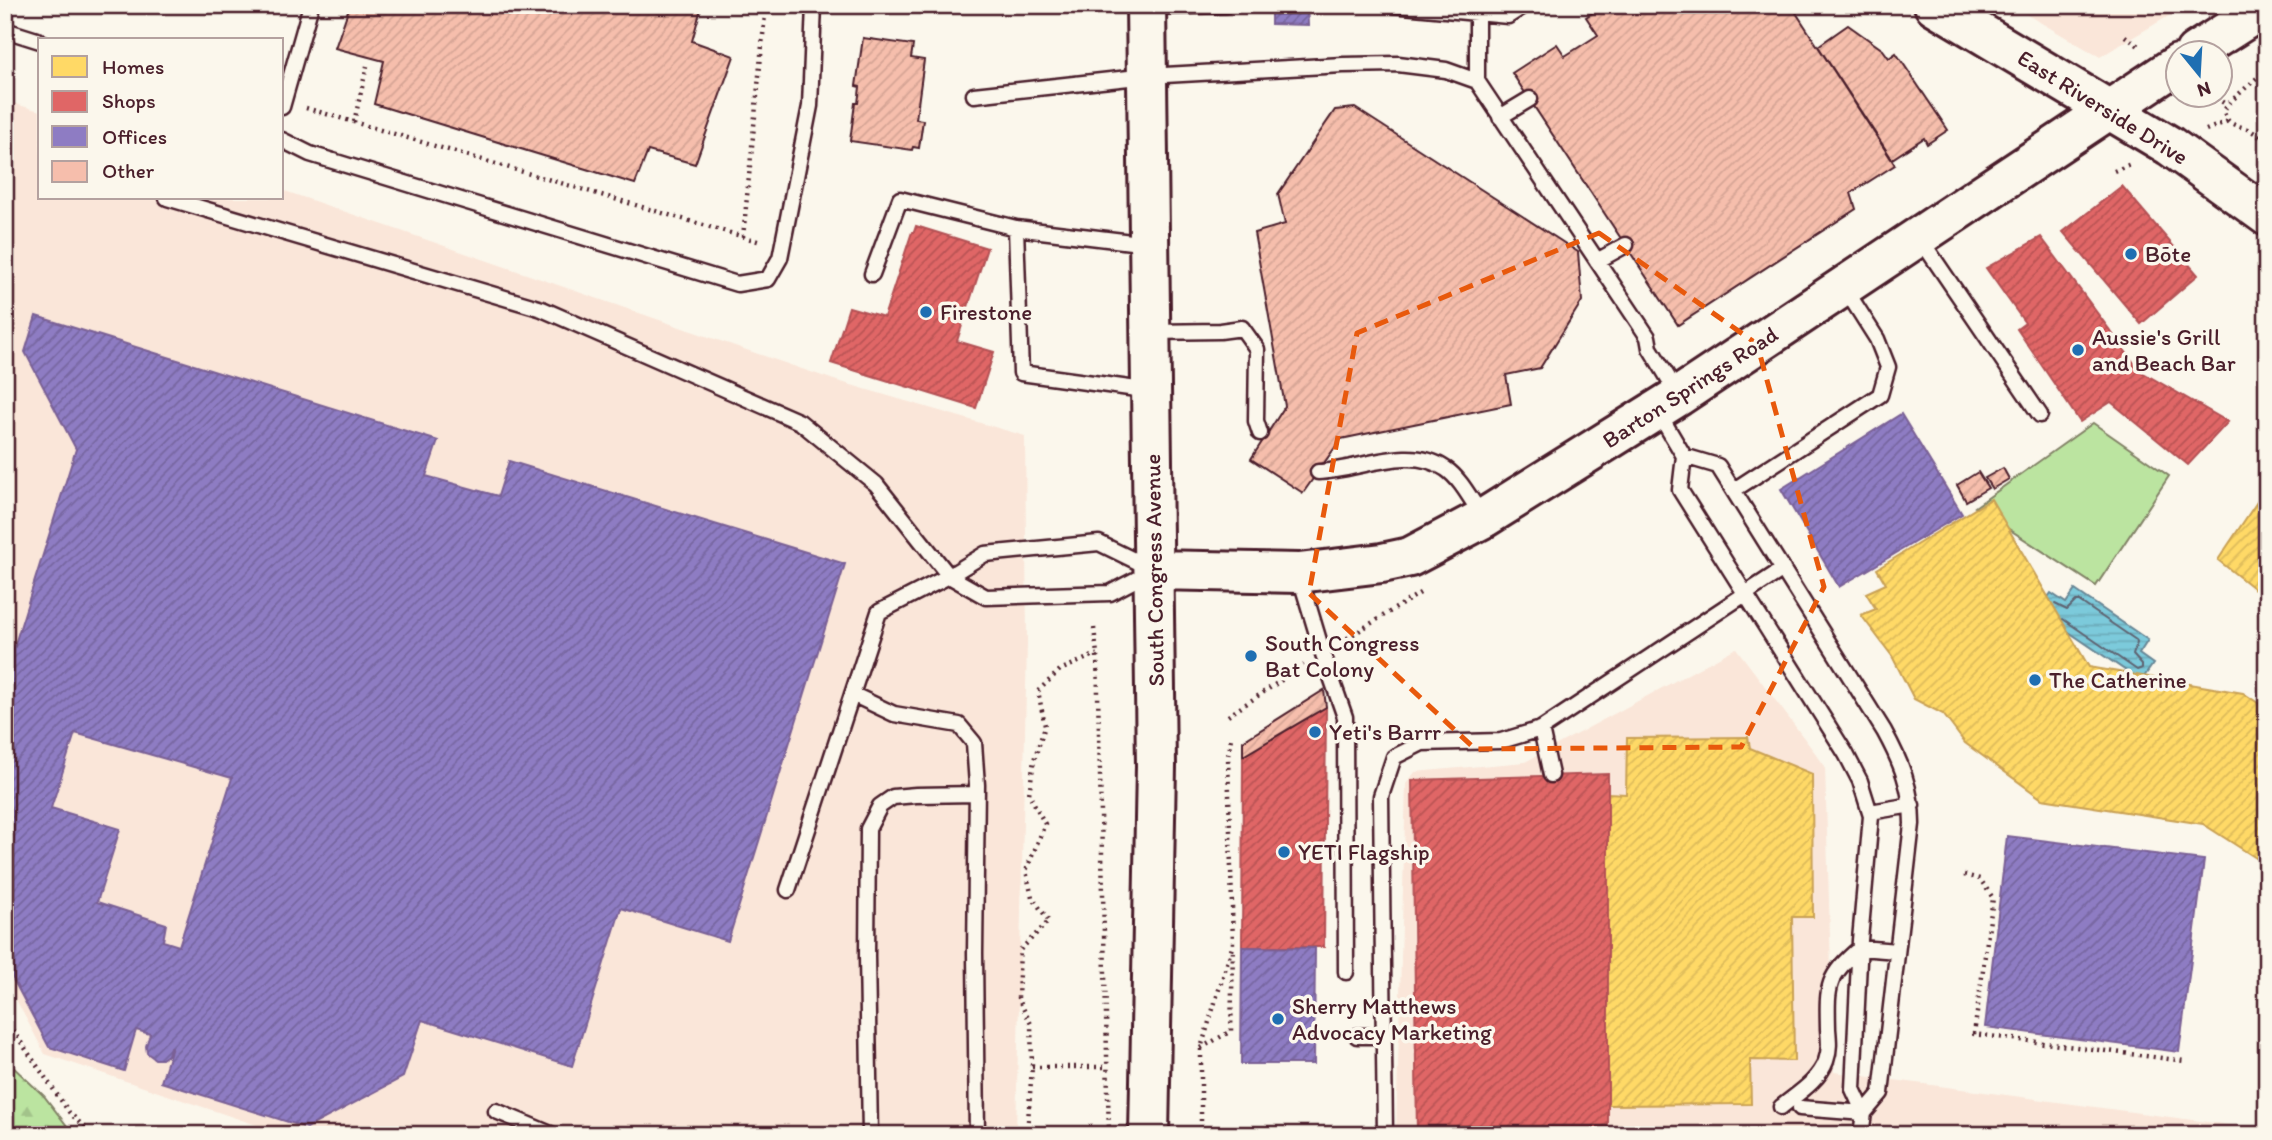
<svg xmlns="http://www.w3.org/2000/svg" width="2272" height="1140" font-family="Itim,sans-serif">
	<style>
		.built { fill: #fae6d9 }
		.forest { fill: url(#forest-firs); stroke: #828266; stroke-width: 2 }
		.pitch { fill: #bbe4a0; stroke: #828266; stroke-width: 2 }
		.water { fill: url(#water-rules); stroke: #688695; stroke-width: 2 }
		.homes { fill: url(#homes-hatch); stroke: #c9a154; stroke-width: 2 }
		.shops { fill: url(#shops-hatch); stroke: #b35154; stroke-width: 2 }
		.offices { fill: url(#offices-hatch); stroke: #7a6095; stroke-width: 2; fill-rule: evenodd }
		.lines { fill: none; stroke-linecap: round; stroke-linejoin: round }
		.shore { stroke: #5e6371; stroke-width: 2 }
		.building { fill: url(#building-hatch); stroke: #4a1f2b; stroke-width: 2 }
		.service-casing { stroke: #4a1f2b; stroke-width: 19 }
		.primary-casing { stroke: #4a1f2b; stroke-width: 44 }
		.path { stroke: #4a1f2b; stroke-width: 4.5; stroke-dasharray: 2 5; stroke-linecap: butt }
		.service { stroke: #fbf7ec; stroke-width: 14 }
		.primary { stroke: #fbf7ec; stroke-width: 38 }
		.marked { fill: none; stroke: #e8590c; stroke-width: 5; stroke-dasharray: 14 9; stroke-linejoin: round }
		.poi-dot { fill: #1f6fb2; stroke: #fbf7ec; stroke-width: 2.5 }
		.labels { text-anchor: middle; stroke-width: 7; stroke-linejoin: round; paint-order: stroke }
		.street-label { font-size: 23px; fill: #4a1f2b; stroke: #fbf7ec }
		.poi-label { font-size: 23px; fill: #4a1f2b; stroke: #fbf7ec; text-anchor: start }
	</style>
	<defs>
		<pattern id="forest-firs" width="22" height="20" patternUnits="userSpaceOnUse" patternTransform="scale(1.75)"><rect width="22" height="20" fill="#bbe4a0"/><path d="M5 1l3.5 6h-7zM16 11l3.5 6h-7z" fill="#a2c38a"/></pattern>
		<pattern id="water-rules" width="6" height="5" patternUnits="userSpaceOnUse" patternTransform="scale(1.75)"><rect width="6" height="5" fill="#7ccadb"/><path d="M0 2.5h6" fill="none" stroke="#6dadbc"/></pattern>
		<pattern id="homes-hatch" width="6" height="6" patternUnits="userSpaceOnUse" patternTransform="scale(1.75)"><rect width="6" height="6" fill="#ffd966"/><path d="M-1 1l2-2M0 6l6-6M5 7l2-2" fill="none" stroke="#dcba59"/></pattern>
		<pattern id="shops-hatch" width="6" height="6" patternUnits="userSpaceOnUse" patternTransform="scale(1.75)"><rect width="6" height="6" fill="#e06666"/><path d="M-1 1l2-2M0 6l6-6M5 7l2-2" fill="none" stroke="#b85354"/></pattern>
		<pattern id="offices-hatch" width="6" height="6" patternUnits="userSpaceOnUse" patternTransform="scale(1.75)"><rect width="6" height="6" fill="#8e7cc3"/><path d="M-1 1l2-2M0 6l6-6M5 7l2-2" fill="none" stroke="#76659f"/></pattern>
		<pattern id="building-hatch" width="6" height="6" patternUnits="userSpaceOnUse" patternTransform="scale(1.75)"><rect width="6" height="6" fill="#f6beac"/><path d="M-1 1l2-2M0 6l6-6M5 7l2-2" fill="none" stroke="#d4a394"/></pattern>
	</defs>
	<rect width="100%" height="100%" fill="#fbf7ec"/>
	<filter id="ink" filterUnits="userSpaceOnUse"><feTurbulence type="fractalNoise" baseFrequency=".0143" numOctaves="2"/><feDisplacementMap in="SourceGraphic" scale="14" xChannelSelector="R" yChannelSelector="G"/><feConvolveMatrix kernelMatrix="1 2 1 2 8 2 1 2 1" color-interpolation-filters="sRGB"/></filter>
	<g filter="url(#ink)">
		<path class="built" d="M2010,5H2187L2100,57Z
			M5,101L40,111V198H282V190L834,380L1025,436L1027,643L1016,1135H286L45,1054L5,979Z
			M1736,648L1825,766L1834,1072L2267,1130V1135H1396L1406,784L1415,772L1525,762Z"/>
		<path class="forest" d="M5,1052L12,1066L44,1096L74,1135H13L5,1127Z"/>
		<path class="pitch" d="M2093,423L2169,476L2096,586L1975,507Z"/>
		<path class="water" d="M2075,590L2148,640L2139,654L2153,664L2141,681L2038,611L2051,593L2066,603Z"/>
		<path class="homes" d="M2267,487V599L2218,560Z
			M1991,499L2089,667L2243,693L2267,709V865L2203,824L2042,799L1965,743L1943,714L1914,699L1892,656L1861,615L1876,609L1866,593L1886,584L1877,569Z
			M1748,737L1750,748L1812,774L1813,917H1792L1794,1061L1750,1060L1751,1104L1608,1105V793L1626,794L1627,738Z"/>
		<path class="shops" d="M2122,186L2198,275L2141,324L2063,232Z
			M916,226L987,248L957,341L994,352L976,408L831,363L849,307L884,317L912,232H914Z
			M2041,237L2140,371L2228,422L2188,465L2111,402L2080,422L2017,329L2025,323L1986,268Z
			M1326,707L1324,947H1242L1243,756Z
			M1608,774V1135H1417L1412,780Z"/>
		<path class="offices" d="M1271,5H1307L1308,25L1271,24Z
			M36,316L438,441L426,476L498,496L509,461L845,564L728,941L621,908L572,1066L422,1020L403,1077L307,1128L161,1082L172,1047H170L168,1055L162,1059H155L147,1053L146,1046L150,1034L136,1030L124,1071L49,1047L5,964V676L76,449L25,352ZM75,733L232,778L179,946L163,941L166,924L97,902L120,829L51,808Z
			M1901,414L1962,514L1839,587L1781,489Z
			M2007,836L2204,860L2179,1052L1985,1027Z
			M1242,947L1315,948L1314,1064H1241Z"/>
		<g class="lines">
			<path class="shore" d="M2055,604L2067,610L2076,601H2079L2136,640L2137,643L2133,655L2142,665V668L2137,670L2063,619"/>
		</g>
		<path class="building" d="M350,5H702L692,41L734,56L695,164L648,151L635,184L374,104L384,61L335,48Z
			M1604,5H1791L1895,165L1851,193L1856,209L1678,325L1512,73L1557,44L1565,56L1598,35L1586,17Z
			M1848,25L1883,50L1889,58L1896,53L1948,130L1927,144L1924,138L1892,159L1818,46Z
			M863,38L913,45L911,58L924,60L916,119L923,120L919,148L913,147L912,150L850,141L855,103H858L860,87L856,86Z
			M1355,108L1578,252L1582,301L1540,368L1506,375L1511,404L1341,439L1303,493L1251,459L1285,406L1254,233L1285,224L1278,194L1335,110Z
			M2003,468L2009,479L1992,489L1985,478Z
			M1978,472L1988,488L1966,501L1957,485Z
			M1324,690L1326,707L1243,756V741Z"/>
		<g class="lines">
			<g class="service-casing">
				<path id="service" d="M1393,5L1508,16L1525,5
					M1147,7L1226,5
					M5,30L40,41
					M1477,81V14
					M974,95L1147,76L1343,65L1398,64L1446,70L1477,81L1648,337L1650,348L1678,394
					M282,107L311,5
					M1500,117L1530,99
					M282,140L310,154L737,284L768,279L780,258L810,106L814,5
					M167,198L542,309L800,422L876,484L949,576L986,597L1110,593L1150,572
					M1016,228L1021,373L1151,391
					M1919,237L2040,415
					M1597,261L1626,245
					M872,274L900,199L1016,228L1148,244
					M1151,332L1220,331L1242,328L1257,349L1256,421L1260,433
					M1658,412L1684,456L1680,490L1846,754L1860,781L1871,816L1860,940L1853,1089L1864,1113
					M1684,456L1718,466L1884,731C1901,762 1912,789 1912,824L1881,1093L1864,1113L1861,1135
					M1318,472C1358,471 1409,443 1446,469C1461,479 1472,502 1483,517
					M1734,490L1880,395L1888,367L1877,339L1844,287
					M1299,574L1323,654L1345,717L1346,972
					M852,694L894,714L959,725L974,743L977,785L975,953L977,1135
					M1541,729L1551,775
					M1870,812L1912,805
					M788,890L879,612L949,576L985,554L1099,543L1150,568
					M1357,1036H1384
					M1781,1107C1797,1094 1819,1081 1826,1061C1830,1050 1829,1040 1828,1029C1827,986 1826,977 1860,948L1897,951
					M1800,1108L1864,1113
					M496,1111L553,1135
					M870,1135L867,956L868,829L880,806L893,797L916,795L977,794
					M1385,1135L1381,796L1394,757L1422,743L1501,741L1541,729L1783,569"/>
			</g>
			<g class="primary-casing">
				<path id="primary" d="M1146,5L1156,766L1149,1135
					M1934,5L2170,146L2267,216
					M2195,52L2267,6
					M1154,570L1299,573L1382,563L1410,557L1484,518L1679,396L2178,64"/>
			</g>
			<path class="path" d="M2125,36L2140,47
				M2267,69L2231,101L2224,110C2226,128 2241,124 2253,132C2258,135 2262,139 2267,143
				M2210,94L2227,105
				M306,108L761,242
				M354,122L367,66
				M2206,130L2228,121
				M2114,171L2131,164
				M743,237L766,5
				M1094,628L1097,654L1109,1135
				M1341,642L1420,593
				M1228,716L1304,665
				M1964,875L1980,879L1993,898L1974,1034L2185,1061
				M5,1019L69,1112L92,1135
				M1201,1048L1231,1031L1233,952
				M1032,1067H1108
				M1027,1135L1032,1067L1031,1024L1018,998L1020,950L1049,921L1032,897L1026,871L1045,824L1029,794L1034,760L1045,726L1038,691L1060,670L1097,654
				M1201,1135V1048L1233,944L1228,756L1231,738"/>
			<use href="#service" class="service"/>
			<use href="#primary" class="primary"/>
		</g>
	</g>
	<path class="marked" d="M1599,233L1757,344L1824,587L1741,747L1475,749L1309,593L1357,333Z"/>
	<g class="poi-dot">
		<circle cx="2131" cy="254" r="7"/>
		<circle cx="926" cy="312" r="7"/>
		<circle cx="2078" cy="350" r="7"/>
		<circle cx="1251" cy="656" r="7"/>
		<circle cx="2035" cy="680" r="7"/>
		<circle cx="1315" cy="732" r="7"/>
		<circle cx="1284" cy="852" r="7"/>
		<circle cx="1278" cy="1019" r="7"/>
	</g>
	<g class="labels">
		<g class="street-label">
			<text transform="translate(2103 107) rotate(32)" y="8">East Riverside Drive</text>
			<text transform="translate(1690 387) rotate(-33)" y="8">Barton Springs Road</text>
			<text transform="translate(1154 570) rotate(-91)" y="8">South Congress Avenue</text>
		</g>
		<g class="poi-label">
			<text x="2145" y="262">Bōte</text>
			<text x="940" y="320">Firestone</text>
			<text x="2092" y="345">Aussie's Grill<tspan x="2092" dy="26">and Beach Bar</tspan></text>
			<text x="1265" y="651">South Congress<tspan x="1265" dy="26">Bat Colony</tspan></text>
			<text x="2049" y="688">The Catherine</text>
			<text x="1329" y="740">Yeti's Barrr</text>
			<text x="1298" y="860">YETI Flagship</text>
			<text x="1292" y="1014">Sherry Matthews<tspan x="1292" dy="26">Advocacy Marketing</tspan></text>
		</g>
	</g>
	<rect width="2272" height="1140" fill="none" stroke="#fbf7ec" stroke-width="28"/>
	<rect x="14" y="14" width="2244" height="1112" fill="none" stroke="#4a1f2b" stroke-width="2.5" filter="url(#ink)"/>
	<rect x="38" y="38" width="245" height="161" fill="#fbf7ec" stroke="#b4a19f" stroke-width="2"/>
	<rect x="52" y="56" width="35" height="21" fill="#ffd966" stroke="#b4a19f" stroke-width="2"/>
	<text x="102" y="74" font-size="21" fill="#4a1f2b">Homes</text>
	<rect x="52" y="91" width="35" height="21" fill="#e06666" stroke="#b4a19f" stroke-width="2"/>
	<text x="102" y="108" font-size="21" fill="#4a1f2b">Shops</text>
	<rect x="52" y="126" width="35" height="21" fill="#8e7cc3" stroke="#b4a19f" stroke-width="2"/>
	<text x="102" y="144" font-size="21" fill="#4a1f2b">Offices</text>
	<rect x="52" y="161" width="35" height="21" fill="#f6beac" stroke="#b4a19f" stroke-width="2"/>
	<text x="102" y="178" font-size="21" fill="#4a1f2b">Other</text>
	<g transform="translate(2199 74) rotate(162)"><circle r="33" fill="#fbf7ec" stroke="#b4a19f" stroke-width="2"/>
	<path d="M0-5L12 26L0 18L-12 26Z" fill="#1f6fb2"/>
	<text y="-10" font-size="19" font-weight="bold" text-anchor="middle" fill="#4a1f2b">N</text>
	</g>
</svg>
